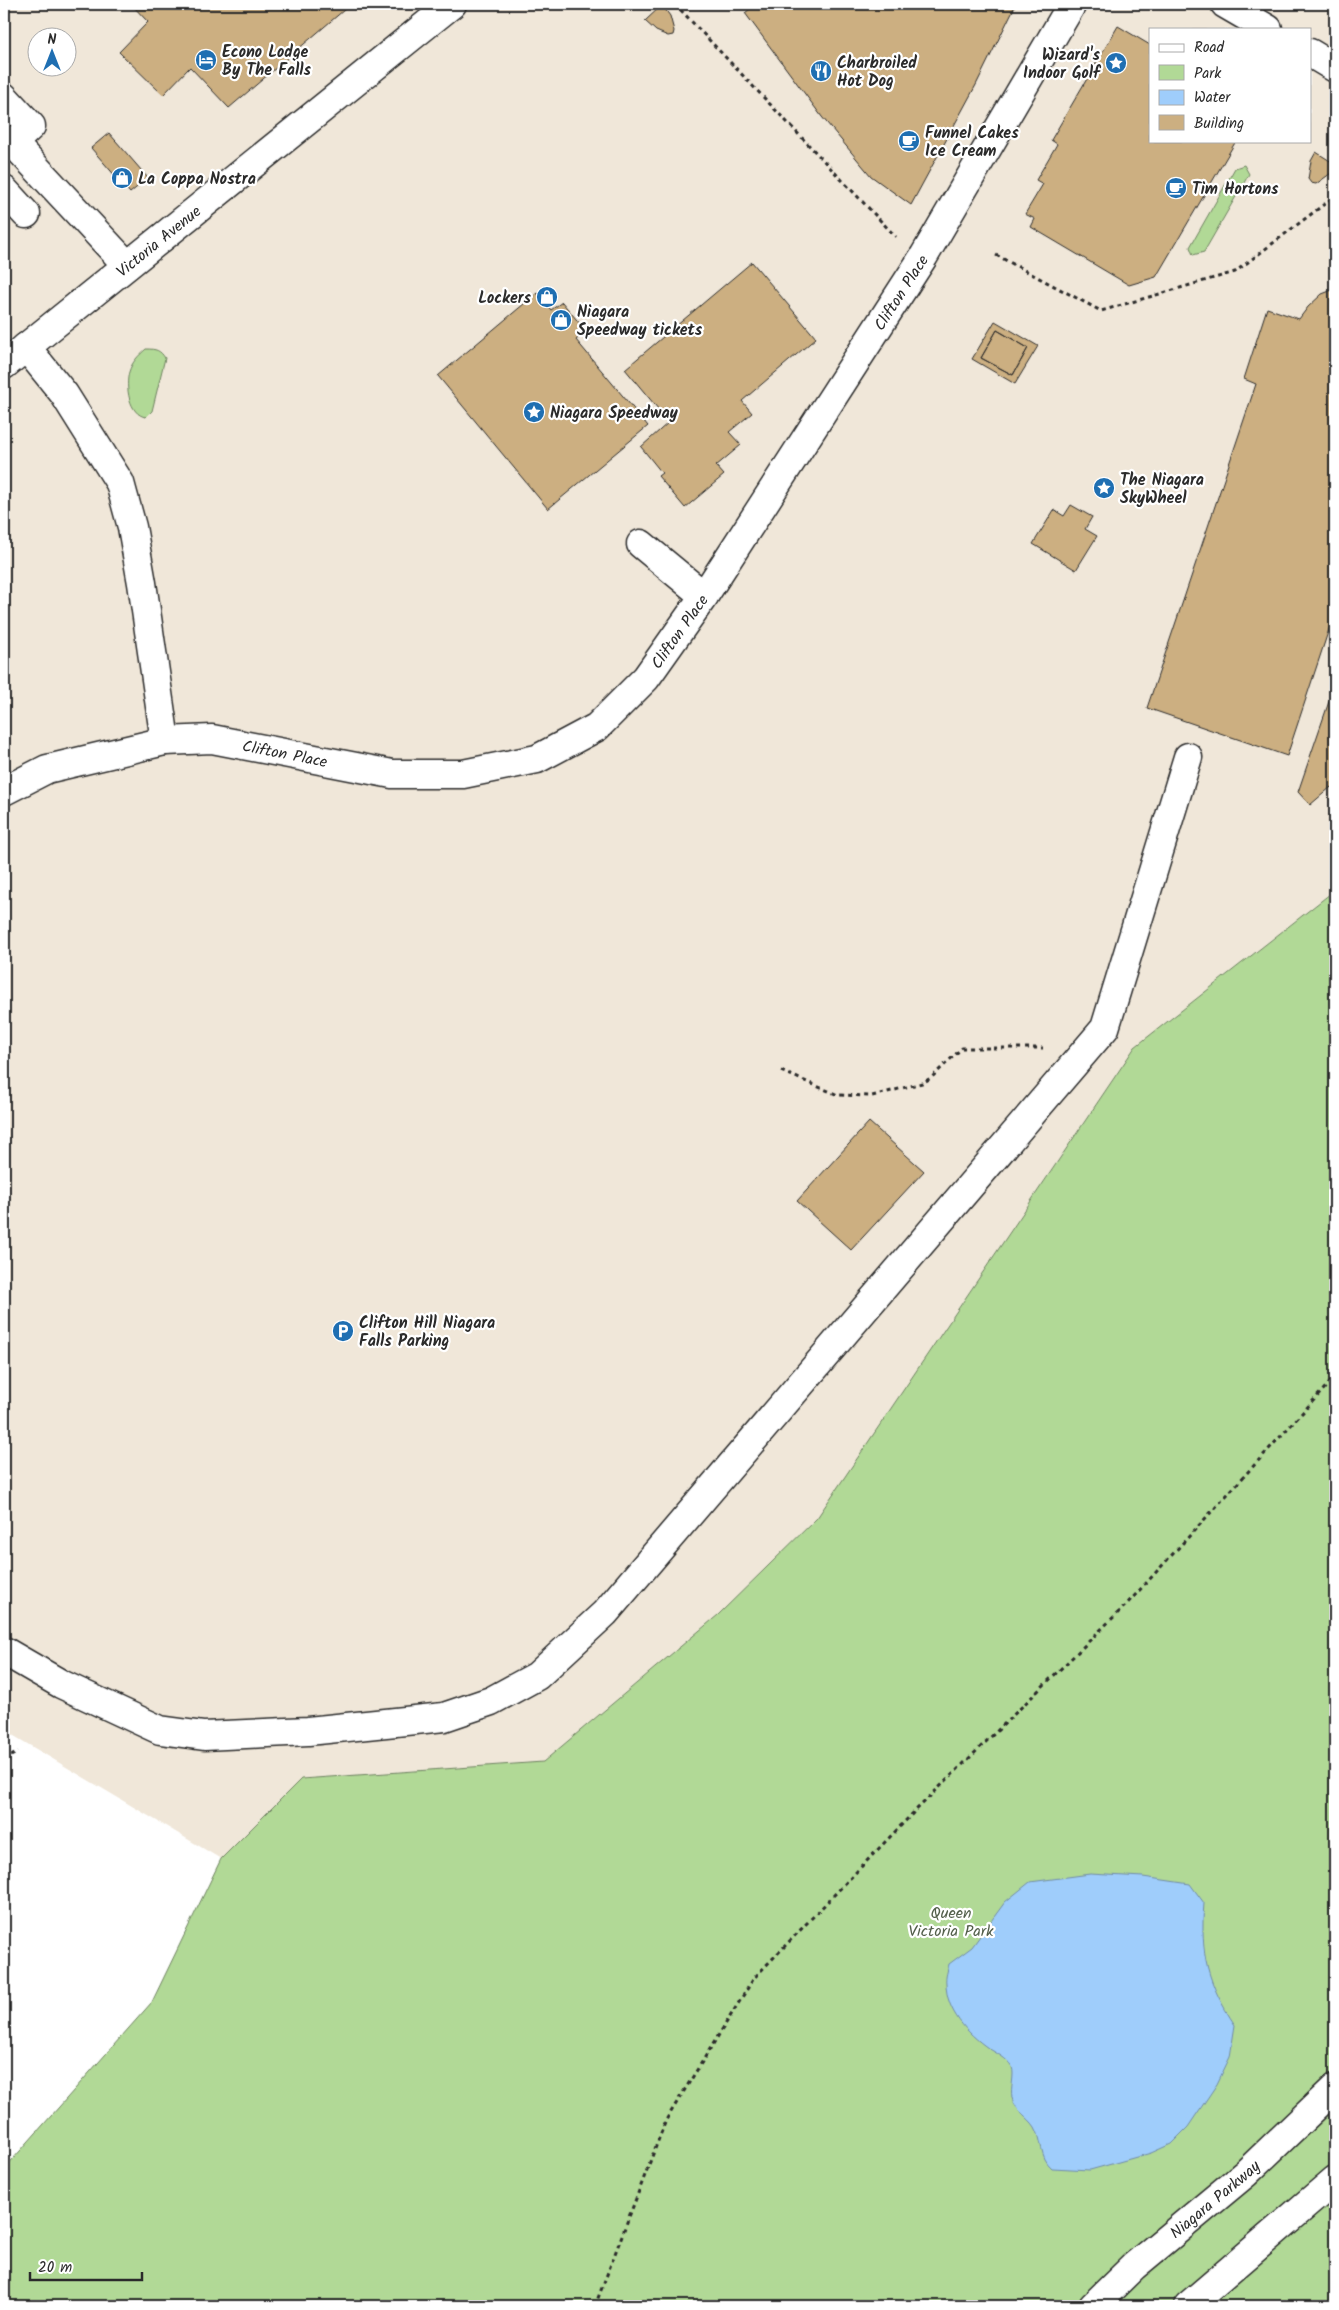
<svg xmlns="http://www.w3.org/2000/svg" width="1339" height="2310" font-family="Kalam,sans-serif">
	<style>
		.built { fill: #f0e7d9; fill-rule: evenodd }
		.green { fill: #b1d996; stroke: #6e8260 }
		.water { fill: #9fcdfb; stroke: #718ca8 }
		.building { fill: #ccaf81; stroke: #2b2b2b; fill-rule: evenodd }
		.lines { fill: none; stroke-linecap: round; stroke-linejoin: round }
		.minor-casing { stroke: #2b2b2b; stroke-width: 31 }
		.major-casing { stroke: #2b2b2b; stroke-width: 31 }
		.path { stroke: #2b2b2b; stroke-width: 3; stroke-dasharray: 4 4; stroke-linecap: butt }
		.minor { stroke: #fff; stroke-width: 28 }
		.major { stroke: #fff; stroke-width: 28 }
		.labels { text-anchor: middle; stroke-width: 4.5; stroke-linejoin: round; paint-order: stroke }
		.poi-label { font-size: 16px; font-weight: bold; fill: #2b2b2b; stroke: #fff; text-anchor: start }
		.street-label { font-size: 16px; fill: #2b2b2b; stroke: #fff }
		.park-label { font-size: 16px; fill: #535f4b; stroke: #fff }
	</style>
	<rect width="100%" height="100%" fill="#fff"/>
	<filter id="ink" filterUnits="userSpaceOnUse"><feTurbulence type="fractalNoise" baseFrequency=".02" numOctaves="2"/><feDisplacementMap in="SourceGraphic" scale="10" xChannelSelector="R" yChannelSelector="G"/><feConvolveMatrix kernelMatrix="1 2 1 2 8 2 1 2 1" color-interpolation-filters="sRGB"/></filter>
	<g filter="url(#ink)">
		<path class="built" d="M4,4H1335V890L1135,1047L817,1518L718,1615L543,1762L301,1779L221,1859L4,1730ZM1150,29H1310V141H1150ZM38,38H68V68H38Z"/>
		<path class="green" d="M1244,165L1249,174L1204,252L1193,255L1190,247L1235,168Z
			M146,349C156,349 160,350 165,358L152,411L146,417C129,415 125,386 129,372C132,362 138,356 146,349Z
			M1335,890V2306H4L5,2168L152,2002L221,1859L301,1779L543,1762L718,1615L817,1518L1135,1047Z"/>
		<path class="water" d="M1090,1874L1143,1877L1190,1884L1204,1903C1200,1953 1207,1983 1235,2025L1230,2057L1217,2084L1188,2127L1171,2144L1151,2153L1090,2170L1052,2168C1039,2157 1043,2141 1035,2127C1028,2116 1015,2111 1012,2098C1010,2089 1015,2075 1012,2067C1007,2058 996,2053 988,2048C967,2033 946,2011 946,1983C945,1977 948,1970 949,1964L972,1947L1005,1902L1030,1882Z"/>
		<path class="building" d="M131,4H351L229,108L190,67L163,95L119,52L148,22Z
			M756,4H1016L976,85L911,205L871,176L822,117L745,13Z
			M662,5L670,16L674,31L673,35L668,36L656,31L645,21Z
			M1118,26L1150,45V141H1236L1156,277L1129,285L1031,227L1035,219L1025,214L1043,184L1036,180L1057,144L1051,140Z
			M109,133L148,178L130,193L91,148Z
			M1316,152L1335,164L1334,171L1316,184L1311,183L1308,179L1311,161Z
			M4,252L10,259L4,265Z
			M752,262L816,338L742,401L752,413L729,432L741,445L716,466L724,475L685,508L658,476L662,473L641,447L669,422L625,369Z
			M1335,289V611L1287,756L1147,708L1256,384L1244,379L1267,308L1299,319L1308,307L1322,294Z
			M537,293L551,310L562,302L586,331L576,340L648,426L548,509L438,376Z
			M995,321L1038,346L1015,384L972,359ZM997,330L1028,348L1013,375L981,358Z
			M997,330L1028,348L1013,375L981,358Z
			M1071,505L1092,517L1085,529L1097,536L1076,570L1033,544L1054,510L1064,516Z
			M1335,684V791L1331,787L1310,805L1298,792Z
			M869,1122L924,1171L851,1250L797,1201Z"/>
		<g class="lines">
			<g class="minor-casing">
				<g id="minor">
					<path d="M4,97L31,126L13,143L127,265"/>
					<path d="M4,190L26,214"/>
					<path d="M26,347L64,394L120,483L132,527L142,583L165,741"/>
					<path d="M641,544L704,596"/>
					<path id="s1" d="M4,791L47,769L165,741L212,739L392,774H463L537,759L597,727L646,678L704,596L924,256L1072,4"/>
					<path d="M4,1651L61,1684L160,1730L204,1736L308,1731L444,1717L491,1701L537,1676L605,1613L1105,1028L1188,757"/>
				</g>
			</g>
			<g class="major-casing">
				<g id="major">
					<path d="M1225,4L1268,29"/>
					<path d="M1310,53L1335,68"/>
					<path id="s2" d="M4,365L452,4"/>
					<path id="s3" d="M1093,2306L1134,2266L1246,2173L1335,2088"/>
					<path d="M1188,2306L1335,2180"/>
				</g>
			</g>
			<path class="path" d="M675,4L896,237
				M996,255L1101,311L1235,272L1335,196
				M781,1071L838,1095L872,1096L922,1083L931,1078L962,1048H1043
				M4,1760L18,1752
				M595,2306L666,2120L754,1978L914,1812L1126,1605L1335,1377"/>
			<use href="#minor" class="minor"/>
			<use href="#major" class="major"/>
		</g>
	</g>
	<defs>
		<g id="hotel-disc" transform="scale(1.125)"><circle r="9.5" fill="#1f6fb2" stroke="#fff"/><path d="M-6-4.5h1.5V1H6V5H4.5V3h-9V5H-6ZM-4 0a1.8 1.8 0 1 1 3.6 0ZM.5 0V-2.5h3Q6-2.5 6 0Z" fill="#fff"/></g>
		<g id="sight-disc" transform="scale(1.125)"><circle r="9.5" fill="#1f6fb2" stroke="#fff"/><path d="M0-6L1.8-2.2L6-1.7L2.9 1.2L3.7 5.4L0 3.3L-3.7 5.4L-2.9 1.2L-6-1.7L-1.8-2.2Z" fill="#fff"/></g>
		<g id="restaurant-disc" transform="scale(1.125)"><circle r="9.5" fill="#1f6fb2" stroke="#fff"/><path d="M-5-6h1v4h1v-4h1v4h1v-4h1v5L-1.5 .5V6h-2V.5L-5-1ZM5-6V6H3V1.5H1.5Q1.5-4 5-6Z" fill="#fff"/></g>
		<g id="cafe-disc" transform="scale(1.125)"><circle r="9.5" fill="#1f6fb2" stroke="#fff"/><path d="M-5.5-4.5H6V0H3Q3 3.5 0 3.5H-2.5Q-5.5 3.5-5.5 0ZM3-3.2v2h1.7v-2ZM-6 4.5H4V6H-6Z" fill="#fff"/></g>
		<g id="shop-disc" transform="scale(1.125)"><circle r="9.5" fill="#1f6fb2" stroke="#fff"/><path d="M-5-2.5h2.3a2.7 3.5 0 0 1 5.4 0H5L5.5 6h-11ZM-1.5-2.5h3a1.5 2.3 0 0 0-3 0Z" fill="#fff"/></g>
		<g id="parking-disc" transform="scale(1.125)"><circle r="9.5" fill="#1f6fb2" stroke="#fff"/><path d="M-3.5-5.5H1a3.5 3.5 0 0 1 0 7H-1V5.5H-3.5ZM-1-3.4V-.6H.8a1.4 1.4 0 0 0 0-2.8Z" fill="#fff"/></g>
	</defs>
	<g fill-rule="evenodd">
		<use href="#hotel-disc" x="206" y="60"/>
		<use href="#sight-disc" x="1116" y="63"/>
		<use href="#restaurant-disc" x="821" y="71"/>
		<use href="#cafe-disc" x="909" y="141"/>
		<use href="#shop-disc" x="122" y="178"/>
		<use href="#cafe-disc" x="1176" y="188"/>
		<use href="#shop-disc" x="547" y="297"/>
		<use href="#shop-disc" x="561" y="320"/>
		<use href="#sight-disc" x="534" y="412"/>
		<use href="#sight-disc" x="1104" y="488"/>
		<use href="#parking-disc" x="343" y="1331"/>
	</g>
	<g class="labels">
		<g class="poi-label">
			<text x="222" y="57">Econo Lodge<tspan x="222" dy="18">By The Falls</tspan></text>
			<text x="1100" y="60" text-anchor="end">Wizard's<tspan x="1100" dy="18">Indoor Golf</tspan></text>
			<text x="837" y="68">Charbroiled<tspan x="837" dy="18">Hot Dog</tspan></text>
			<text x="925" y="138">Funnel Cakes<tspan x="925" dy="18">Ice Cream</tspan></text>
			<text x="138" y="184">La Coppa Nostra</text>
			<text x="1192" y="194">Tim Hortons</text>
			<text x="531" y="303" text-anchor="end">Lockers</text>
			<text x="577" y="317">Niagara<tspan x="577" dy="18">Speedway tickets</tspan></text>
			<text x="550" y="418">Niagara Speedway</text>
			<text x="1120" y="485">The Niagara<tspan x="1120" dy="18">SkyWheel</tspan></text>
			<text x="359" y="1328">Clifton Hill Niagara<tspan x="359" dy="18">Falls Parking</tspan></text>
		</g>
		<g class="street-label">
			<text dy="6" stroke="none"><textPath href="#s2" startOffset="198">Victoria Avenue</textPath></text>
			<text dy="6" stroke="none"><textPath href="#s1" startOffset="1146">Clifton Place</textPath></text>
			<text dy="6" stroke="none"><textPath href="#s1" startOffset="741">Clifton Place</textPath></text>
			<text dy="6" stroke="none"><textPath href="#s1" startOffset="291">Clifton Place</textPath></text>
			<text dy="6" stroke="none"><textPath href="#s3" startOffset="162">Niagara Parkway</textPath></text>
		</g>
		<g class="park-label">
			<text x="951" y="1918">Queen<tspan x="951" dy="18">Victoria Park</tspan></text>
		</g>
	</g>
	<rect width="1339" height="2310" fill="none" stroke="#fff" stroke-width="20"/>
	<rect x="10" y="10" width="1319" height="2290" fill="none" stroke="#2b2b2b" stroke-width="2" filter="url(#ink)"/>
	<rect x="1149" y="28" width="162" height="115" fill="#ffffff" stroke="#aaaaaa"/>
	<rect x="1159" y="44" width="25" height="8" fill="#ffffff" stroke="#aaaaaa"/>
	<text x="1194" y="52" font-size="15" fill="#2b2b2b">Road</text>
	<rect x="1159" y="65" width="25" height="15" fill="#b1d996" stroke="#aaaaaa"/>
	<text x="1194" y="78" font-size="15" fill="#2b2b2b">Park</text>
	<rect x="1159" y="90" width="25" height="15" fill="#9fcdfb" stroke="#aaaaaa"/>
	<text x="1194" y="102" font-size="15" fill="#2b2b2b">Water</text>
	<rect x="1159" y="115" width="25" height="15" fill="#ccaf81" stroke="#aaaaaa"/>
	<text x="1194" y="128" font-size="15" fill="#2b2b2b">Building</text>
	<g transform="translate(52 52)"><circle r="24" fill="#ffffff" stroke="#aaaaaa"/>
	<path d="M0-4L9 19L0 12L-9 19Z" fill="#1f6fb2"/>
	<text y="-8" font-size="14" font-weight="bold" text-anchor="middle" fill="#2b2b2b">N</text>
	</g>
	<path d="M30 2272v8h112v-8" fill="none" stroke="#2b2b2b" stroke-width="2.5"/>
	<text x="38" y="2272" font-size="15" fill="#2b2b2b" stroke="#ffffff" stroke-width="4" paint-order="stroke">20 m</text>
</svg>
